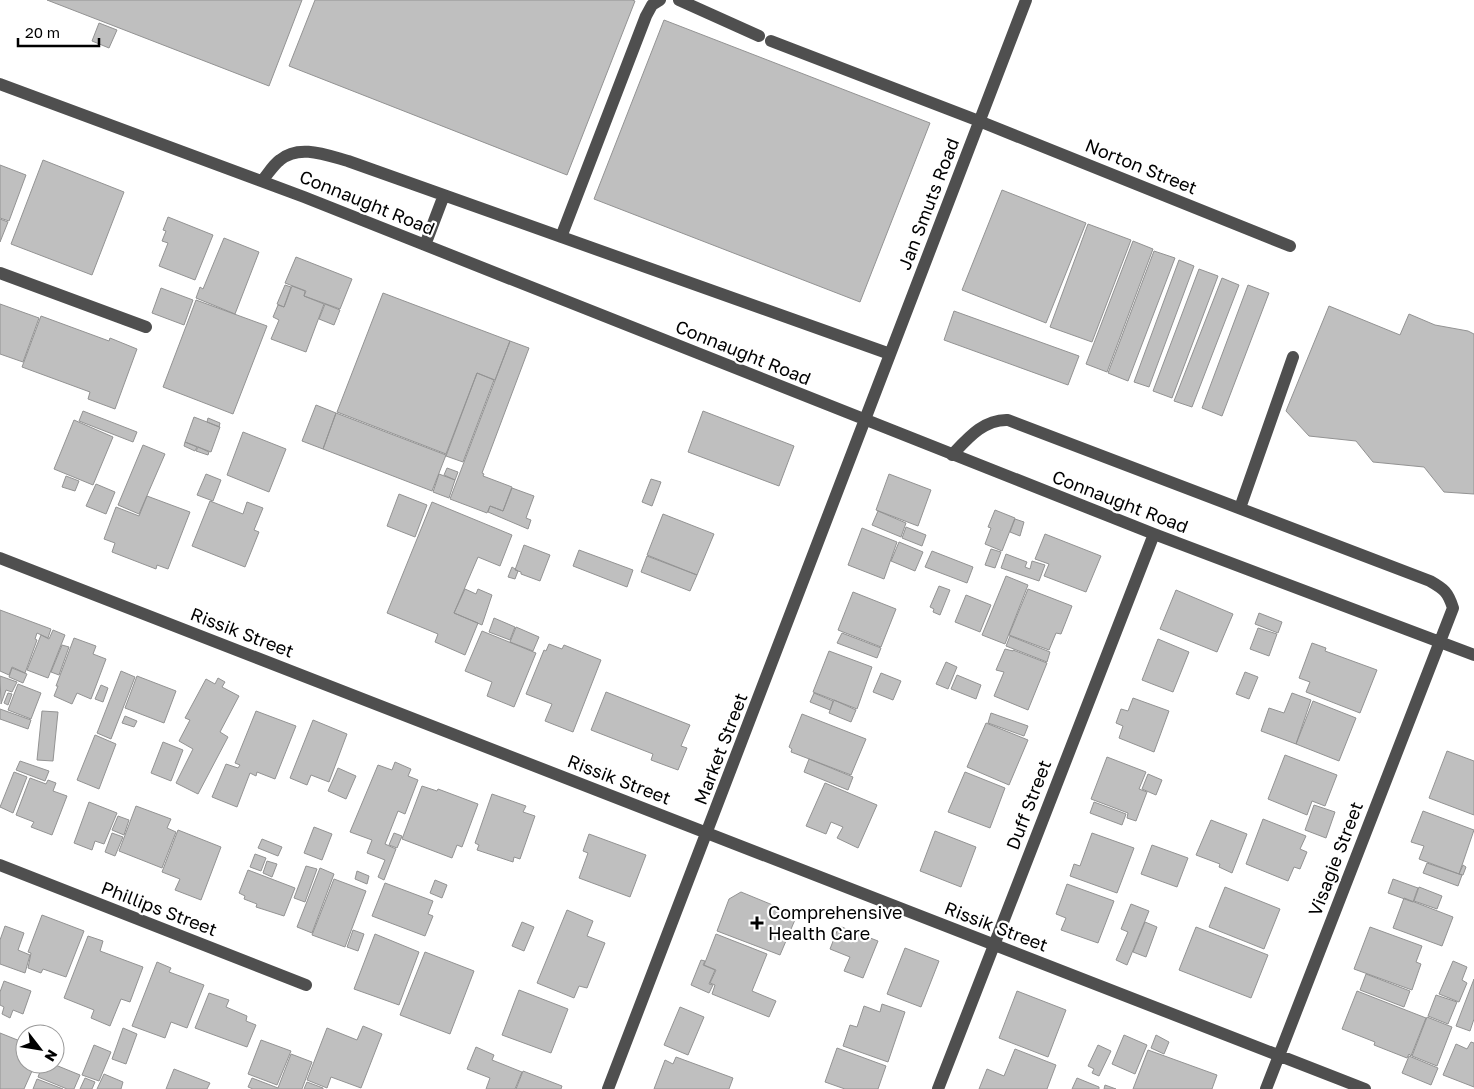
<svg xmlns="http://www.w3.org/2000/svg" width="1474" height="1089" font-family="'Golos Text',sans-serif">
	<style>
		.building { fill: #bfbfbf; stroke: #939393 }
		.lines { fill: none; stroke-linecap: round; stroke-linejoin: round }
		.minor { stroke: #4f4f4f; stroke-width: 12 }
		.poi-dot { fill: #000; stroke: #fff; stroke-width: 2 }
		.labels { text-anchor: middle; stroke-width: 4.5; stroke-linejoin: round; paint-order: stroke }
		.street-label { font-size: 18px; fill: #000; stroke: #fff }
		.poi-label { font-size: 18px; fill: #000; stroke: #fff; text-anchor: start }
	</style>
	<rect width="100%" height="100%" fill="#fff"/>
	<path class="building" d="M47,0H302L269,86Z
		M315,0H632L635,1L567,175L289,66Z
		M664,20L930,123L860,302L594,199Z
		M99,23L117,30L109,48L92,41Z
		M43,160L124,192L92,275L11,244Z
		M0,165L26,175L9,221L0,218Z
		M1002,190L1086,223L1046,323L962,290Z
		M168,217L213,235L195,280L159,266L168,243L162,241L166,231L163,230Z
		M0,219L8,222L0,242Z
		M1088,224L1131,240L1092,342L1050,327Z
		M224,238L259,252L235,314L196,298L200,287L203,289Z
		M1133,241L1153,249L1107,372L1086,364Z
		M1154,251L1175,258L1128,381L1108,373Z
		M296,257L352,279L340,309L304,296L306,291L285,283Z
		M1179,260L1194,266L1149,387L1134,382Z
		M1199,269L1218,276L1172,398L1153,391Z
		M1222,278L1239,285L1192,407L1174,401Z
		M285,285L291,287L284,307L277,304Z
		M1248,285L1269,293L1222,416L1202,408Z
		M292,286L305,291L304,296L324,304L306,352L271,339L279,320L273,317L278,305L284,307Z
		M161,288L193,300L184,325L152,313Z
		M383,293L510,341L495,380L477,373L446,454L337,412Z
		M196,300L267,326L233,414L163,387Z
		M0,304L39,318L23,362L0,354Z
		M325,304L340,310L334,325L319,319Z
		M1329,306L1400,335L1409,314L1435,325L1468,331L1474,334V494L1444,492L1424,467L1373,462L1356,441L1309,436L1286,411Z
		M954,311L1079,356L1068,385L944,340Z
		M41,316L109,341L110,338L137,349L115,409L88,399L90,392L22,367Z
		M510,341L529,348L482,473L484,474L483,476L512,487L503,511L490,506L487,513L450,499Z
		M477,373L494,380L463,462L446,456Z
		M316,405L336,413L323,449L302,441Z
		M83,411L137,432L133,442L79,421Z
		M703,411L794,446L779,486L688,452Z
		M336,413L446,455L432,491L323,449Z
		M194,417L220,427L211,452L185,442Z
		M208,418L220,423L219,427L207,422Z
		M74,420L113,437L93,485L54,469Z
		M243,432L286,449L269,492L227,475Z
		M185,442L197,447L195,451L184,446Z
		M143,445L165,454L139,514L118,505Z
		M198,447L209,452L208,455L196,451Z
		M447,468L458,472L455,480L444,475Z
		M206,474L221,480L213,501L197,495Z
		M439,474L455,480L449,498L433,492Z
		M889,474L931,490L918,526L876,510Z
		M66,476L79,481L75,491L62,487Z
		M651,479L661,482L652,506L642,502Z
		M96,484L115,492L106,514L86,506Z
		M512,488L534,496L526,518L531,520L528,529L488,512L490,506L503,511Z
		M399,494L427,505L415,537L387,526Z
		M147,496L190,512L168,569L157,565L156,569L112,552L115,543L104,539L116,507L139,516Z
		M210,501L243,514L247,502L263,508L254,530L259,532L245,567L192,546Z
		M432,502L512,535L500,566L478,557L454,613L478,623L465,655L435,642L438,634L387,613Z
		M995,510L1015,518L1002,551L985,544L991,528L988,527Z
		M878,511L906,523L901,537L872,525Z
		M663,514L714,534L697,575L647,555Z
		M1015,519L1024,522L1020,536L1010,532Z
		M906,527L926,535L922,546L902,538Z
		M862,528L897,542L884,579L848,565Z
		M1045,534L1101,556L1086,592L1044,576L1049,564L1035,559Z
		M899,542L923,552L915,571L891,561Z
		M524,545L550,555L540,581L521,574V572L515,570Z
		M991,549L1001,552L995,568L985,565Z
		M579,550L633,570L627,587L573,566Z
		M932,551L973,567L967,583L925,567Z
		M1006,554L1027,562L1025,567L1030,569L1032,561L1045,565L1039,581L1001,568Z
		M647,556L697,575L690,591L641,572Z
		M512,567L518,571L515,579L508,577Z
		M1006,576L1028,585L1005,644L982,635Z
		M939,586L950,590L940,615L933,612L934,609L930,607Z
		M465,589L476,594L478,589L492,595L482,625L454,613Z
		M1028,589L1072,606L1061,634L1056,633L1049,650L1009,635Z
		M1176,590L1233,614L1217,652L1160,629Z
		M853,592L896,609L881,647L838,630Z
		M966,595L991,605L980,632L955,622Z
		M0,610L51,629L48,638L37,633L35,639L37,640L25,673L12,667L9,675L0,671Z
		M1259,613L1282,622L1278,633L1255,624Z
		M494,618L515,627L510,640L489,632Z
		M516,627L539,637L533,651L510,642Z
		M1258,628L1277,634L1269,656L1250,649Z
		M53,630L65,635L48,678L27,670L41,635L49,639Z
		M482,631L536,653L514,707L487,696L492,682L465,671Z
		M842,633L881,648L877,658L837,643Z
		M1010,636L1050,652L1047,662L1006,646Z
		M74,638L96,646L93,654L106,659L91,699L77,693L72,704L54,696L58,686H56Z
		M1158,639L1189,652L1173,692L1142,680Z
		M1312,643L1326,648L1325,651L1377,670L1360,713L1306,692L1310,682L1299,678Z
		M549,644L562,649L564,645L601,660L573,732L545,721L552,704L526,694L544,650L546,651Z
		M62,645L69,647L59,675L51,672Z
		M1005,649L1013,651V650L1047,663L1028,710L994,696L1004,672L996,670Z
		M829,651L872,667L857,709L813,692Z
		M946,662L957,667L948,689L936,684Z
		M12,668L27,674L23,683L9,677Z
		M121,671L135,677L111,739L97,733Z
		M1245,672L1258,677L1249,699L1236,694Z
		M881,673L901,681L893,700L873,692Z
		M957,675L981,685L976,699L951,689Z
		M0,676L17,682L12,692L6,690L1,704Z
		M137,676L176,691L164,723L125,708Z
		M218,678L225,682L222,687L239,696L220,732L228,737L198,794L176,783L193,749L179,741L190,720L185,718L206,679L215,684Z
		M18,684L41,693L31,719L8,710Z
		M101,685L108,688L103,702L95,699Z
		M606,692L690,725L681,746L687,748L678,770L651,760L653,754L591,730Z
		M8,693L12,694L8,705L4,703Z
		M814,693L833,701L830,710L810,702Z
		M1292,693L1311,700L1296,744L1261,731L1269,708L1284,713Z
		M1133,698L1169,711L1154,752L1119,738L1123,726L1116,723L1121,709L1128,711Z
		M834,700L856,710L851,722L829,713Z
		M1313,701L1356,718L1339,761L1296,744Z
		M0,709L31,720L28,729L0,719Z
		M42,711L58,712L53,761L37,760Z
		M256,711L296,726L275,779L257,772L256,776L250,773L237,807L212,797L226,764L238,768L240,765L235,763Z
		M991,713L1028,726L1024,736L988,723Z
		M802,714L866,739L851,775L791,752L792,749L789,747Z
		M125,716L137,721L134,727L122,723Z
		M313,720L347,734L329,782L311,775L307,785L290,778Z
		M986,723L1028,740L1009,785L967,767Z
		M95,735L116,744L99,789L77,780Z
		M163,742L183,750L171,781L151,773Z
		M1447,751L1474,761V815L1429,798Z
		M1285,755L1337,775L1325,806L1312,801L1307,815L1268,799Z
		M1107,757L1146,772L1139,789L1147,792L1136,821L1127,818L1128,813L1091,799Z
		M809,759L853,777L848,790L804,772Z
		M20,761L49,771L45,781L16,770Z
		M395,762L411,769L408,776L418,780L405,814L398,811L385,844L396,849L384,880L378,877L385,860L367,853L372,840L350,832L378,765L392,770Z
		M338,768L356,776L346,799L328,791Z
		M14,772L27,777L13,813L0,807Z
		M965,772L1005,788L990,828L948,812Z
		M1148,774L1162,780L1156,795L1142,789Z
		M30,778L46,784L48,780L56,783L53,791L67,796L52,835L31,827L34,822L16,815Z
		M825,783L877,805L858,848L837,838L843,827L831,822L826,834L806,826Z
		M422,786L437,791L438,789L478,804L462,847L457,845L452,858L402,839Z
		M492,794L526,806L523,812L535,816L520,859L514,857L513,862L477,850L479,845L475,843Z
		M89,802L117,813L104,844L95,841L92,850L74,843Z
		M1094,802L1126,814L1122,825L1090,813Z
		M1314,805L1335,812L1326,838L1305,830Z
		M136,806L171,819L167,828L176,832L162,868L119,851Z
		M1423,811L1474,830L1459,874L1419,859L1424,846L1411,842Z
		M118,816L129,820L124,835L112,830Z
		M1263,819L1306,836L1300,849L1307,852L1300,869L1294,867L1288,881L1246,864Z
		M1211,820L1247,834L1232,873L1219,867L1220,864L1196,855Z
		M314,827L332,834L322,860L304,853Z
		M178,830L221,847L201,900L175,890L180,879L162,872Z
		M935,831L976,847L961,887L920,871Z
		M112,833L123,837L115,856L105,852Z
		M394,833L402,836L397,848L389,845Z
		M1092,833L1134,848L1117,893L1070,876L1074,864L1080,866Z
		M589,834L646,855L630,897L579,878L588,853L583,851Z
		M262,839L282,847L278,856L258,848Z
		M1152,845L1188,858L1177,887L1141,874Z
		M255,854L266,858L261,871L250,867Z
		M267,861L277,864L272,877L263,873Z
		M1427,863L1462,875L1458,886L1423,873Z
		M1463,865L1466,867L1463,875L1459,874Z
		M306,866L317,869L305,902L294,898Z
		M320,868L334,874L312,933L297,927Z
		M248,870L295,888L284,916L256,907L257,904L244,899L245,896L239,893Z
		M357,871L369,876L367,884L355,879Z
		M334,879L366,891L345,947L312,935Z
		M1393,879L1418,888L1413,902L1388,893Z
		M435,880L447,885L442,898L430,893Z
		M385,883L433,901L428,914L433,916L425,936L372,916Z
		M1067,884L1114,901L1098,943L1061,930L1066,918L1056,914Z
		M1225,887L1280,909L1264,949L1209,927Z
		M1419,887L1442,896L1437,909L1414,901Z
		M741,892L797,915L780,955L717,931L729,899Z
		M1404,898L1453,917L1442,946L1393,928Z
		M1131,904L1149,911L1127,965L1116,960L1128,932L1121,929Z
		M567,910L593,921L587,936L605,943L587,988L579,986L574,998L537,983Z
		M42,915L84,931L66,977L43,969L41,973L28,968L31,953L28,952Z
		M522,922L534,927L524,951L512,946Z
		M1145,922L1157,927L1146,957L1133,952Z
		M5,926L24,933L18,950L30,955L25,973L0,964V940Z
		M839,926L878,941L863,978L844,971L850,957L830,949Z
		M1196,927L1268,955L1251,998L1179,970Z
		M1370,927L1422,946L1416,962L1421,964L1412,990L1354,969Z
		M353,930L364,934L358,951L347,947Z
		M375,934L419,952L399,1005L354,989Z
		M716,934L767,954L752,991L776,1001L769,1017L712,994L715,985L710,983L716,970L704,965Z
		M88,936L103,941L100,951L143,967L130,1002L121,999L110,1026L91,1018L94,1010L64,998Z
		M905,948L939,961L921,1007L887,994Z
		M425,952L474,971L450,1034L400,1015Z
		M701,960L705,961L703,965L715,970L709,984L713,985L709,993L691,985Z
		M1453,961L1467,967L1462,980L1467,983L1459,1002L1439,994Z
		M157,962L171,968L169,972L204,985L187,1028L171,1022L165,1038L132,1026Z
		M1366,974L1410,991L1404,1007L1360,990Z
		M1474,979V1019L1470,1031L1456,1026Z
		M4,981L31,991L23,1014L13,1010L10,1018L2,1014L4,1007L0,1005V992Z
		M519,990L568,1009L551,1053L502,1035Z
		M1017,991L1066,1010L1048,1057L999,1038Z
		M1357,991L1426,1018L1411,1056L1409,1054L1407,1058L1374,1045L1375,1042L1342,1029Z
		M209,993L229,1000L226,1007L247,1016L246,1021L256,1025L247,1047L195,1028Z
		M1436,995L1457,1002L1448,1024L1428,1016Z
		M882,1004L905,1012L888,1062L843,1046L850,1025L857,1027L864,1006L880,1012Z
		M680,1007L704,1017L688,1055L664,1045Z
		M1427,1017L1452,1027L1437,1066L1412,1056Z
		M363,1026L382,1034L361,1088L331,1077L327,1088L307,1080L327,1028L357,1040Z
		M123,1028L137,1034L126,1064L112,1059Z
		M0,1033L25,1043V1064H31L29,1070L32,1071L24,1089H0Z
		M1124,1035L1147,1045L1135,1074L1112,1064Z
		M1156,1035L1169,1042L1164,1054L1151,1048Z
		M261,1040L291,1051L277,1085L248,1074Z
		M1471,1042L1474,1043V1087L1443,1075L1456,1044L1467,1049Z
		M94,1045L111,1052L99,1081L82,1075Z
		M1098,1045L1111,1051L1099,1076L1092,1073L1094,1069L1088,1066Z
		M476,1047L494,1055L492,1060L522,1072L515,1089H486L490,1078L467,1069Z
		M837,1048L886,1066L878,1089H845L825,1082Z
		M1015,1049L1056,1065L1047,1089H979L987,1069L1004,1076Z
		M1148,1050L1217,1075L1212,1089H1133Z
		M291,1054L312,1062L302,1089H253L248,1087L252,1078L278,1088Z
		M1409,1056L1438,1068L1431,1085L1402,1073Z
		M676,1057L733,1078L729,1089H654L665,1060L673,1064Z
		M43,1064H53L80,1075L74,1089H67L38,1077Z
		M174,1069L210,1083L207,1089H166Z
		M523,1071L562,1086L561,1089H516Z
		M104,1074L123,1082L121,1089H97Z
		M85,1078L95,1082L92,1089H80Z
		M1077,1078L1099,1087V1089H1072Z
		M37,1079L63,1089H33Z
		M307,1082L323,1088V1089H304Z
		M1105,1085L1116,1089H1104Z"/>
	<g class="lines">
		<path class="minor" d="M679,0L759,36
			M771,41L979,121L1290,246
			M0,84L304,197L1154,534L1474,655
			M262,181C268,174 273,165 280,160C299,144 326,155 348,161L890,354
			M561,237L646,16L652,5L660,0
			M425,245L444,195
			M0,273L146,327
			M952,455C968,438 984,419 1008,420L1430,581C1444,589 1448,592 1453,608L1266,1089
			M1240,508L1293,357
			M0,558L1365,1089
			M0,865L306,985
			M608,1089L1026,0
			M938,1089L1154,534"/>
	</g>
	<path class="poi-dot" d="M754.5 915.5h5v5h5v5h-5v5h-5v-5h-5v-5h5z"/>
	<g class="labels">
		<g class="street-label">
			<text transform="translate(1141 167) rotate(22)" y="6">Norton Street</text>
			<text transform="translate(367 203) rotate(22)" y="6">Connaught Road</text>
			<text transform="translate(929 204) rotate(-69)" y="6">Jan Smuts Road</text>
			<text transform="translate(743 353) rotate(22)" y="6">Connaught Road</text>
			<text transform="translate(1120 502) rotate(21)" y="6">Connaught Road</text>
			<text transform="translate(242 633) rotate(21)" y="6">Rissik Street</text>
			<text transform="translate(721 749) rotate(-69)" y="6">Market Street</text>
			<text transform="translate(619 780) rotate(21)" y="6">Rissik Street</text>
			<text transform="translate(1029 805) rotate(-69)" y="6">Duff Street</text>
			<text transform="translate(1336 859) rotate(-69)" y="6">Visagie Street</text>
			<text transform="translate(159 909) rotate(21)" y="6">Phillips Street</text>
			<text transform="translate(996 927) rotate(21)" y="6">Rissik Street</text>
		</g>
		<g class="poi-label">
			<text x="768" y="919">Comprehensive<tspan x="768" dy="21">Health Care</tspan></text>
		</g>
	</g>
	<g transform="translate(40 1049) rotate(121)"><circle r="24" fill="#ffffff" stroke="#999999"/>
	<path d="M0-4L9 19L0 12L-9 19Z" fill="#000000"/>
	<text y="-8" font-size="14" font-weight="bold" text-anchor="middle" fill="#000000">N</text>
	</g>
	<path d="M18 38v8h81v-8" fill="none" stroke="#000000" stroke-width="2.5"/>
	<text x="25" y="38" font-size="15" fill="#000000" stroke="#ffffff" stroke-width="4" paint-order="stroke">20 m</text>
</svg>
